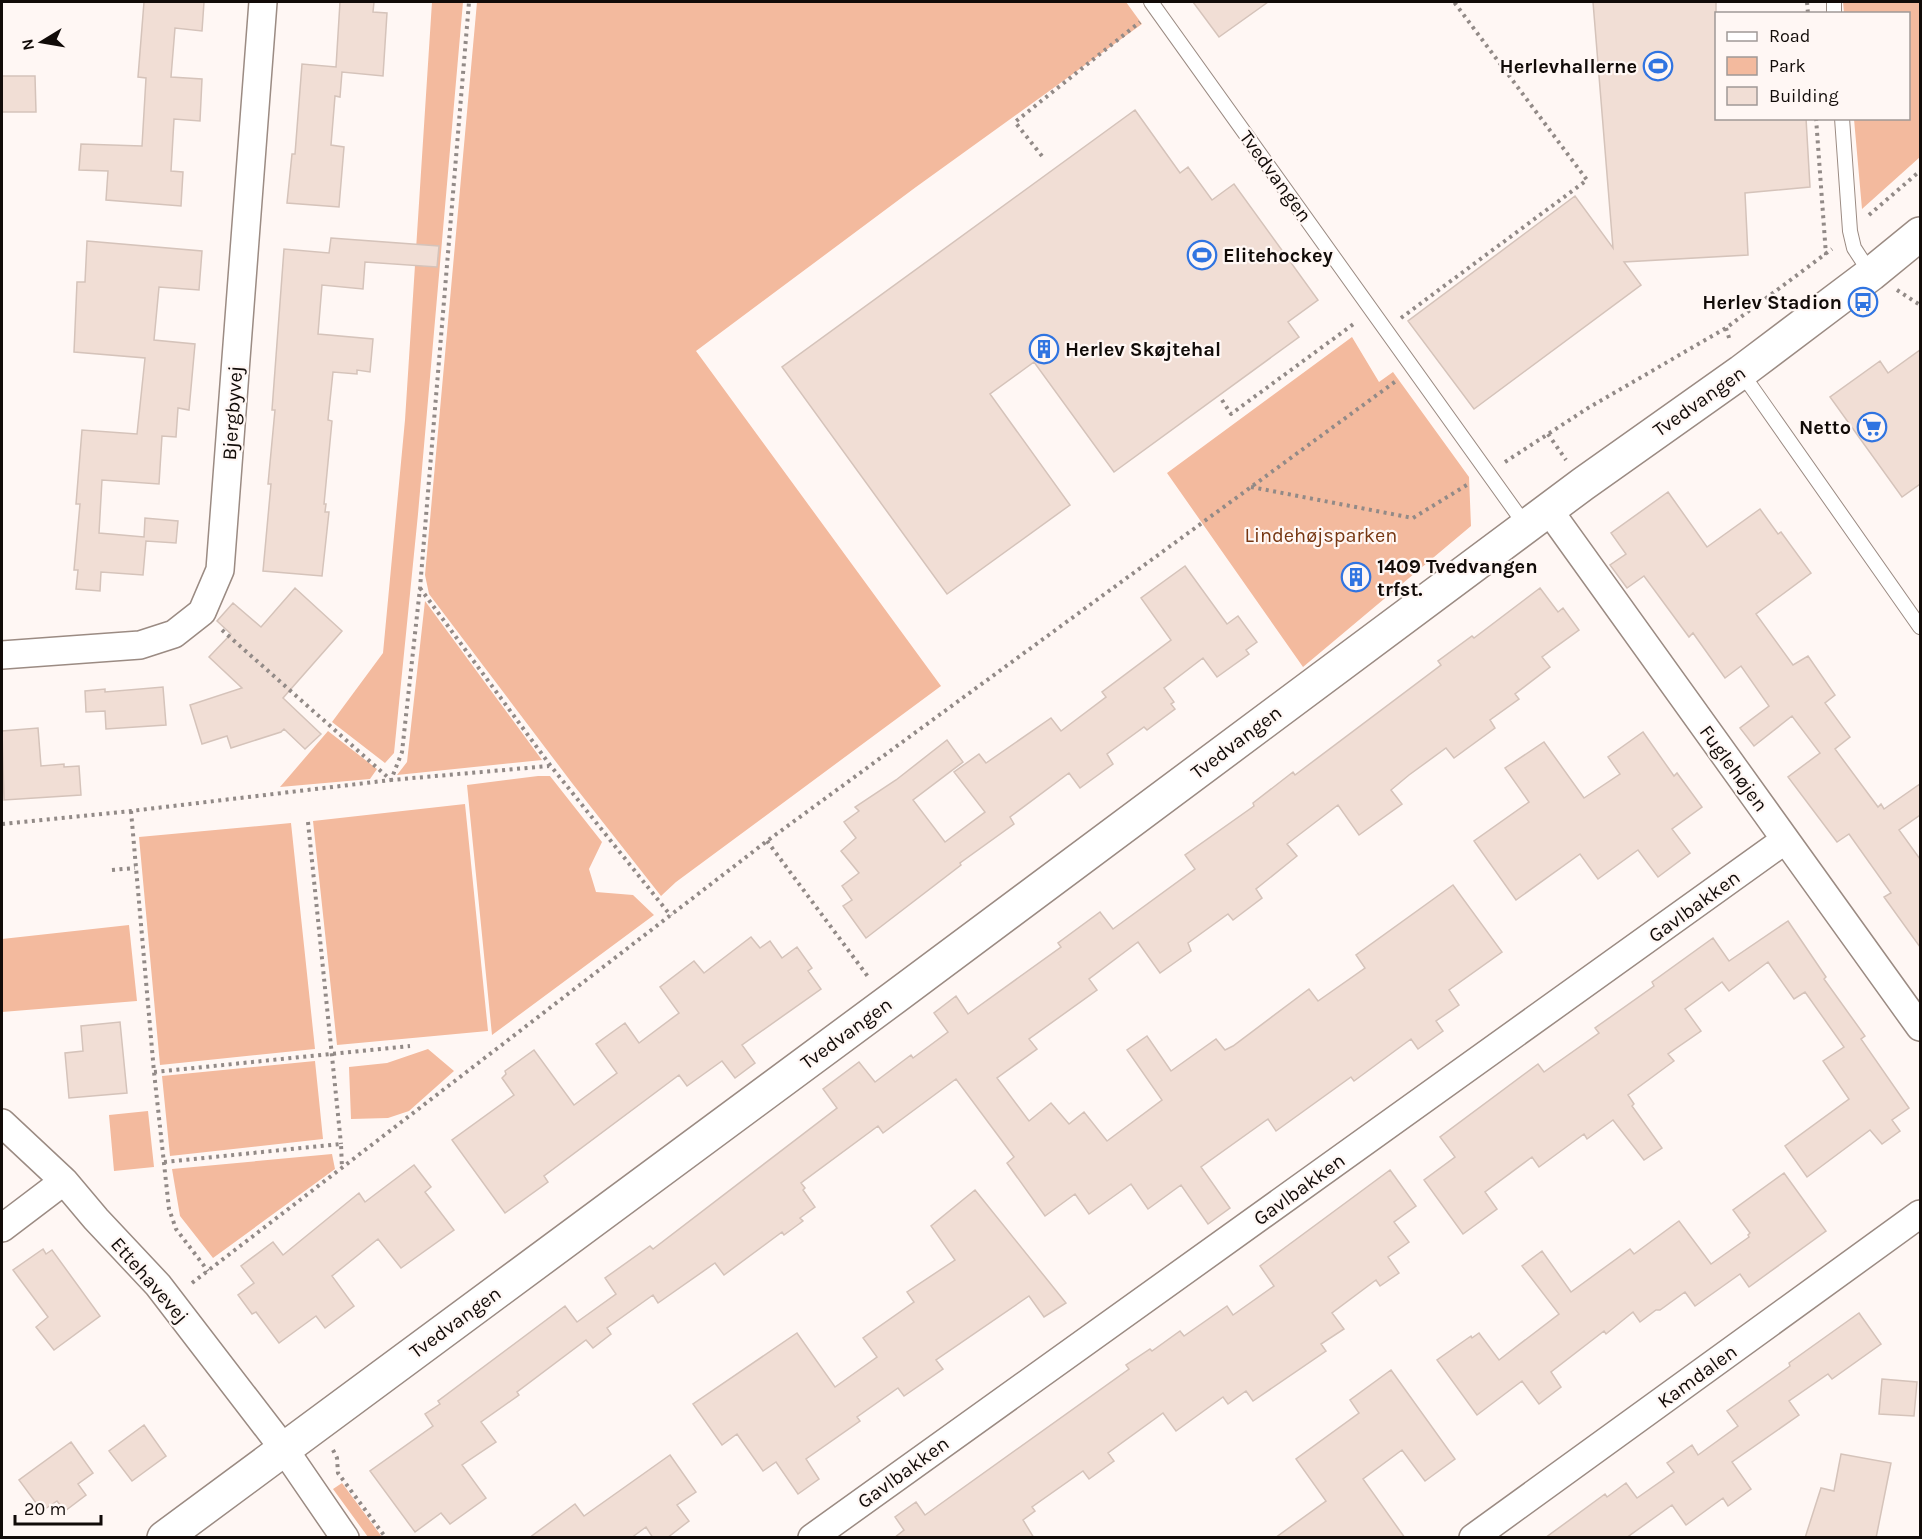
<svg xmlns="http://www.w3.org/2000/svg" width="1922" height="1539" font-family="Karla,sans-serif">
	<style>
		.green { fill: #f3ba9e }
		.building { fill: #f1ded5; stroke: #d5c3ba; stroke-width: 1.5 }
		.lines { fill: none; stroke-linecap: round; stroke-linejoin: round }
		.service-casing { stroke: #9b8b83; stroke-width: 16 }
		.minor-casing { stroke: #9b8b83; stroke-width: 30 }
		.tertiary-casing { stroke: #9b8b83; stroke-width: 36 }
		.path { stroke: #928a87; stroke-width: 4; stroke-dasharray: 3 4.5; stroke-linecap: butt }
		.service { stroke: #fff; stroke-width: 14 }
		.minor { stroke: #fff; stroke-width: 27 }
		.tertiary { stroke: #fff; stroke-width: 33 }
		.labels { text-anchor: middle; stroke-width: 4.5; stroke-linejoin: round; paint-order: stroke }
		.poi-label { font-size: 20px; font-weight: bold; fill: #110b08; stroke: #fff7f4; text-anchor: end }
		.street-label { font-size: 20px; fill: #110b08; stroke: #fff7f4 }
		.park-label { font-size: 20px; fill: #763611; stroke: #fff7f4 }
	</style>
	<rect width="100%" height="100%" fill="#fff7f4"/>
	<path class="green" d="M432,2H463L418,514L394,753L385,763L332,722L383,653L405,420Z
		M477,2H1126L1142,24L916,187L696,351L941,686L676,882L661,896L572,783L429,594L425,575Z
		M1843,2H1920V157L1862,209L1854,119L1908,118V14L1844,13Z
		M1352,337L1379,382L1393,372L1469,477L1471,526L1303,667L1167,473Z
		M425,601L542,760L397,775L407,762Z
		M328,731L377,769L370,779L280,787Z
		M538,776H550L602,842L589,869L596,892L633,895L654,915L492,1035L467,785Z
		M465,804L488,1031L337,1045L313,821Z
		M291,823L315,1049L160,1065L139,837Z
		M129,925L137,1001L2,1012V939Z
		M428,1049L454,1071L409,1111L388,1118L351,1119L349,1067L387,1063Z
		M315,1061L323,1139L170,1156L162,1076Z
		M148,1111L154,1167L114,1171L109,1115Z
		M332,1154L335,1169L213,1258L180,1216L172,1169Z
		M342,1483L382,1537H368L333,1489Z"/>
	<path class="building" d="M144,2H204L202,31L175,28L171,77L202,79L200,121L174,119L171,171L183,172L181,206L106,200L108,171L79,170L81,144L142,146L146,78L138,77Z
		M340,2H374L373,12L387,13L383,76L342,72L340,97L335,96L331,145L344,147L339,207L287,203L292,154H295L302,64L336,67Z
		M1193,2H1268L1219,37Z
		M1593,2H1716V118H1806L1810,187L1745,193L1748,255L1624,262L1641,285L1474,409L1408,321L1575,196L1613,248Z
		M2,76H35L36,112H2Z
		M1135,110L1180,173L1188,167L1212,200L1234,184L1318,300L1288,322L1299,337L1114,472L1034,362L990,394L1070,505L947,594L782,367Z
		M331,238L439,246L437,267L365,262L363,289L322,285L318,334L373,339L370,372L357,370V374L333,372L328,420L332,421L324,504H326L325,512H329L322,576L263,571L271,484H268L275,410H272L284,249L329,253Z
		M87,241L202,251L199,290L159,287L154,340L195,344L189,410L178,408L176,437L162,436L159,484L102,480L99,533L144,537L145,518L178,521L176,543L146,541L143,575L101,572L100,591L76,589L78,570H74L80,504H76L82,430L137,434L145,358L74,352L77,282H85Z
		M1920,350V484L1902,497L1830,397L1880,361L1888,373Z
		M1668,492L1707,547L1760,509L1778,534L1781,532L1811,573L1756,614L1793,665L1808,656L1835,695L1825,703L1850,737L1835,749L1878,807L1881,804L1884,809L1920,784V815L1899,830L1920,859V947L1884,897L1891,893L1849,834L1837,842L1788,777L1820,753L1792,716L1754,746L1740,728L1769,706L1741,666L1725,678L1693,633L1689,637L1644,576L1627,588L1610,565L1626,554L1611,533Z
		M1185,566L1227,624L1238,616L1257,642L1246,650L1249,654L1217,677L1203,658L1164,688L1174,702L1171,704L1175,709L1147,730L1144,727L1107,754L1113,764L1080,788L1069,773L1010,817L1014,824L960,863L961,865L866,938L843,906L852,900L842,886L859,873L841,851L856,838L844,822L859,811L855,807L896,780L947,740L963,762L913,800L945,842L985,812L954,772L979,754L986,763L1051,718L1061,731L1106,697L1102,692L1171,640L1141,598Z
		M295,588L342,631L283,698L321,734L305,749L284,729L281,732L231,748L227,736L202,744L190,705L242,688L209,657L231,634L217,621L233,603L261,627Z
		M1540,588L1558,612L1563,608L1579,630L1542,657L1550,667L1515,694L1519,699L1490,720L1495,728L1454,758L1446,748L1409,775L1391,790L1402,804L1359,835L1338,805L1287,844L1297,856L1256,889L1262,898L1233,920L1228,914L1188,943L1191,951L1160,973L1138,942L1089,979L1097,990L1029,1039L1037,1049L997,1078L1029,1121L1051,1103L1069,1124L1084,1112L1107,1141L1162,1100L1127,1050L1147,1036L1171,1071L1216,1039L1225,1050L1233,1046L1309,989L1318,1001L1365,968L1356,955L1453,885L1502,952L1449,990L1459,1005L1436,1021L1443,1031L1418,1049L1411,1039L1354,1081L1351,1077L1276,1131L1268,1119L1201,1167L1230,1208L1208,1224L1181,1185L1148,1209L1131,1184L1089,1214L1075,1194L1045,1216L1007,1163L1014,1157L956,1079L883,1133L878,1126L801,1183L805,1188L803,1190L815,1207L800,1218L803,1221L784,1235L782,1232L724,1275L715,1263L658,1303L653,1295L607,1328L611,1334L593,1348L586,1340L517,1392L519,1395L481,1422L496,1442L462,1465L486,1498L450,1524L441,1513L415,1532L370,1471L433,1426L425,1414L440,1404L438,1401L565,1306L577,1322L616,1294L605,1278L650,1246L653,1249L837,1108L823,1089L859,1062L875,1082L911,1055L913,1058L948,1032L934,1013L956,996L968,1014L1061,947L1058,943L1100,912L1113,929L1195,869L1185,855L1254,806L1253,803L1293,772L1295,775L1441,665L1438,661L1472,636L1474,638Z
		M163,687L166,725L106,729L105,711L86,712L85,691L105,689V692Z
		M38,728L41,766L64,764V767L79,766L81,795L4,800L2,731Z
		M1643,732L1674,776L1677,773L1702,807L1672,829L1690,853L1658,877L1638,850L1598,879L1580,854L1516,900L1474,841L1529,802L1505,768L1544,742L1584,798L1620,774L1608,757Z
		M1788,921L1826,977L1824,979L1865,1036L1861,1039L1909,1108L1892,1120L1900,1131L1882,1144L1870,1130L1807,1177L1785,1146L1849,1099L1823,1061L1844,1047L1805,992L1794,999L1768,962L1729,991L1722,982L1685,1009L1701,1031L1668,1054L1674,1061L1628,1095L1634,1104L1632,1106L1662,1148L1644,1160L1613,1120L1587,1139L1584,1134L1539,1167L1532,1157L1485,1192L1497,1209L1463,1234L1424,1180L1455,1157L1440,1137L1538,1064L1544,1072L1599,1033L1595,1028L1654,986L1652,982L1713,938L1729,961Z
		M751,937L760,948L770,941L782,958L797,947L812,968L808,971L821,989L742,1045L755,1063L735,1078L722,1061L687,1086L679,1075L544,1176L548,1182L505,1213L452,1140L514,1095L502,1078L506,1074L505,1071L534,1050L574,1105L617,1073L596,1044L625,1023L639,1043L679,1013L660,987L694,961L704,973Z
		M120,1022L127,1093L69,1098L65,1053L83,1051L81,1026Z
		M414,1165L431,1187L425,1192L454,1230L401,1268L378,1239L332,1276L354,1306L325,1328L316,1316L279,1343L256,1312L252,1314L238,1295L254,1283L241,1266L273,1242L283,1255L359,1193L365,1202Z
		M1390,1170L1416,1206L1394,1222L1409,1242L1388,1257L1399,1273L1380,1286L1376,1280L1332,1313L1344,1329L1321,1344L1326,1351L1253,1401L1246,1391L1228,1404L1223,1397L1176,1431L1163,1413L1108,1453L1114,1461L1089,1479L1083,1471L1032,1507L1035,1511L1023,1520L1034,1538H894L904,1530L895,1517L916,1502L925,1515L1129,1369L1126,1365L1150,1349L1152,1351L1180,1331L1184,1336L1227,1306L1233,1315L1274,1286L1260,1266Z
		M1784,1173L1826,1231L1749,1287L1740,1274L1695,1306L1685,1292L1660,1310H1656L1640,1322L1633,1312L1606,1334L1604,1331L1551,1372L1561,1387L1539,1404L1522,1381L1477,1415L1437,1360L1471,1336L1472,1338L1479,1333L1499,1360L1559,1314L1522,1266L1542,1251L1571,1292L1630,1249L1634,1254L1679,1221L1711,1264L1749,1237L1748,1235L1750,1233L1733,1210Z
		M975,1190L1066,1303L1044,1317L1029,1296L936,1360L943,1369L904,1396L898,1388L857,1417L860,1421L806,1459L819,1479L798,1494L776,1462L763,1471L737,1434L722,1445L693,1404L797,1333L835,1387L877,1357L863,1338L914,1302L907,1292L955,1260L931,1226Z
		M43,1249L46,1254L52,1250L100,1316L54,1350L36,1327L48,1317L13,1270Z
		M1859,1313L1881,1344L1832,1379L1828,1374L1789,1401L1799,1415L1732,1462L1751,1489L1728,1506L1723,1498L1686,1525L1672,1505L1626,1538H1545L1605,1494L1607,1497L1626,1483L1637,1498L1674,1472L1667,1463L1692,1445L1698,1455L1738,1426L1727,1411L1790,1366L1789,1363Z
		M1391,1370L1455,1459L1425,1481L1402,1450L1363,1479L1405,1538H1275L1326,1501L1296,1459L1359,1413L1350,1400Z
		M1882,1379L1917,1382L1914,1416L1879,1414Z
		M144,1425L166,1456L132,1481L109,1451Z
		M71,1442L93,1473L78,1484L86,1495L65,1511L57,1501L42,1511L19,1480Z
		M1841,1454L1891,1463L1876,1538H1805L1821,1488L1834,1491Z
		M670,1455L696,1492L677,1505L689,1521L667,1538H653L646,1527L631,1538H529L575,1504L584,1516Z"/>
	<g class="lines">
		<g class="service-casing">
			<path id="service" d="M1151,2L1526,526
				M1834,2V14
				M1842,118L1850,231L1854,248L1871,274
				M1741,372L1920,627"/>
		</g>
		<g class="minor-casing">
			<path id="minor" d="M1548,509L1920,1027
				M2,655L140,645L174,634L202,612L220,570L263,2
				M2,1123L64,1181L96,1219L158,1285L284,1449L345,1538
				M2,1228L64,1181
				M812,1538L1785,840
				M1473,1538L1920,1214"/>
		</g>
		<g class="tertiary-casing">
			<path id="tertiary" d="M164,1538L895,997L1583,484L1741,372L1871,274L1920,234"/>
		</g>
		<path class="path" d="M1807,2L1808,14
			M1816,118L1826,255
			M1042,156L1015,122L1140,22
			M1869,215L1920,171
			M1897,290L1920,305
			M1401,318L1587,180L1454,2
			M1726,328L1730,341
			M1222,400L1231,414L1355,323
			M1548,434L1566,460
			M1505,462L1588,408L1726,328L1832,249
			M1251,487L1413,518L1470,483
			M420,588L550,765L671,916
			M222,630L391,780L549,766
			M131,811L154,1072L169,1209L176,1229L208,1271
			M308,822L341,1144
			M2,824L131,811L391,780L402,752L420,588L469,2
			M767,841L869,978
			M112,870L135,868
			M154,1072L410,1046
			M164,1162L341,1144L342,1168
			M192,1283L767,841L1396,381
			M333,1450L337,1458L338,1473L386,1538"/>
		<use href="#service" class="service"/>
		<use href="#minor" class="minor"/>
		<use href="#tertiary" class="tertiary"/>
	</g>
	<defs>
		<g id="stadium-ring" transform="scale(1.5)"><circle r="9.5" fill="#fff7f4" stroke="#3074e1" stroke-width="1.5"/><path d="M0-5a6.5 5 0 1 0 0 10a6.5 5 0 1 0 0-10ZM-3.5-1.8h7v3.6h-7Z" fill="#3074e1"/></g>
		<g id="bus-ring" transform="scale(1.5)"><circle r="9.5" fill="#fff7f4" stroke="#3074e1" stroke-width="1.5"/><path d="M-5-6H5V4H4V6H2V4H-2V6H-4V4H-5ZM-3.5-4V0h7V-4ZM-3.5 1.2v1.5H-2V1.2ZM2 1.2v1.5H3.5V1.2Z" fill="#3074e1"/></g>
		<g id="building-ring" transform="scale(1.5)"><circle r="9.5" fill="#fff7f4" stroke="#3074e1" stroke-width="1.5"/><path d="M-4-6H4V6H1V3H-1V6H-4ZM-2.5-4.3h1.7v1.8h-1.7ZM.8-4.3h1.7v1.8H.8ZM-2.5-1h1.7V.8h-1.7ZM.8-1h1.7V.8H.8Z" fill="#3074e1"/></g>
		<g id="supermarket-ring" transform="scale(1.5)"><circle r="9.5" fill="#fff7f4" stroke="#3074e1" stroke-width="1.5"/><path d="M-6-5.5h2.5l.6 2H6L4.5 2H-2.5L-4.4-4H-6ZM-1.5 3.2a1.3 1.3 0 1 0 .1 0ZM3 3.2a1.3 1.3 0 1 0 .1 0Z" fill="#3074e1"/></g>
	</defs>
	<g fill-rule="evenodd">
		<use href="#stadium-ring" x="1658" y="66"/>
		<use href="#stadium-ring" x="1202" y="255"/>
		<use href="#bus-ring" x="1863" y="302"/>
		<use href="#building-ring" x="1044" y="349"/>
		<use href="#supermarket-ring" x="1872" y="427"/>
		<use href="#building-ring" x="1356" y="577"/>
	</g>
	<g class="labels">
		<g class="poi-label">
			<text x="1637" y="73">Herlevhallerne</text>
			<text x="1223" y="262" text-anchor="start">Elitehockey</text>
			<text x="1842" y="309">Herlev Stadion</text>
			<text x="1065" y="356" text-anchor="start">Herlev Skøjtehal</text>
			<text x="1851" y="434">Netto</text>
			<text x="1377" y="573" text-anchor="start">1409 Tvedvangen<tspan x="1377" dy="23">trfst.</tspan></text>
		</g>
		<g class="street-label">
			<text transform="translate(1276 176) rotate(54)" y="7">Tvedvangen</text>
			<text transform="translate(1699 401) rotate(-35)" y="7">Tvedvangen</text>
			<text transform="translate(232 413) rotate(-86)" y="7">Bjergbyvej</text>
			<text transform="translate(1236 742) rotate(-37)" y="7">Tvedvangen</text>
			<text transform="translate(1734 768) rotate(54)" y="7">Fuglehøjen</text>
			<text transform="translate(1694 906) rotate(-36)" y="7">Gavlbakken</text>
			<text transform="translate(846 1033) rotate(-36)" y="7">Tvedvangen</text>
			<text transform="translate(1299 1189) rotate(-36)" y="7">Gavlbakken</text>
			<text transform="translate(150 1280) rotate(49)" y="7">Ettehavevej</text>
			<text transform="translate(455 1322) rotate(-36)" y="7">Tvedvangen</text>
			<text transform="translate(1697 1376) rotate(-36)" y="7">Kamdalen</text>
			<text transform="translate(903 1472) rotate(-36)" y="7">Gavlbakken</text>
		</g>
		<g class="park-label">
			<text x="1321" y="542">Lindehøjsparken</text>
		</g>
	</g>
	<rect width="1922" height="1539" fill="none" stroke="#110b08" stroke-width="6"/>
	<rect x="1715" y="12" width="195" height="108" fill="#fff7f4" stroke="#a09996" stroke-width="1.5"/>
	<rect x="1727" y="32" width="30" height="9" fill="#ffffff" stroke="#a09996" stroke-width="1.5"/>
	<text x="1769" y="42" font-size="18" fill="#110b08">Road</text>
	<rect x="1727" y="57" width="30" height="18" fill="#f3ba9e" stroke="#a09996" stroke-width="1.5"/>
	<text x="1769" y="72" font-size="18" fill="#110b08">Park</text>
	<rect x="1727" y="87" width="30" height="18" fill="#f1ded5" stroke="#a09996" stroke-width="1.5"/>
	<text x="1769" y="102" font-size="18" fill="#110b08">Building</text>
	<g transform="translate(42 42) rotate(259)" stroke="#fff7f4" stroke-width="4.5" paint-order="stroke">
	<path d="M0-4.5L10 22L0 15L-10 22Z" fill="#110b08"/>
	<text y="-9" font-size="16" font-weight="bold" text-anchor="middle" fill="#110b08">N</text>
	</g>
	<path d="M15 1515v9h86v-9" fill="none" stroke="#110b08" stroke-width="3"/>
	<text x="24" y="1515" font-size="18" fill="#110b08" stroke="#fff7f4" stroke-width="4.5" paint-order="stroke">20 m</text>
</svg>
